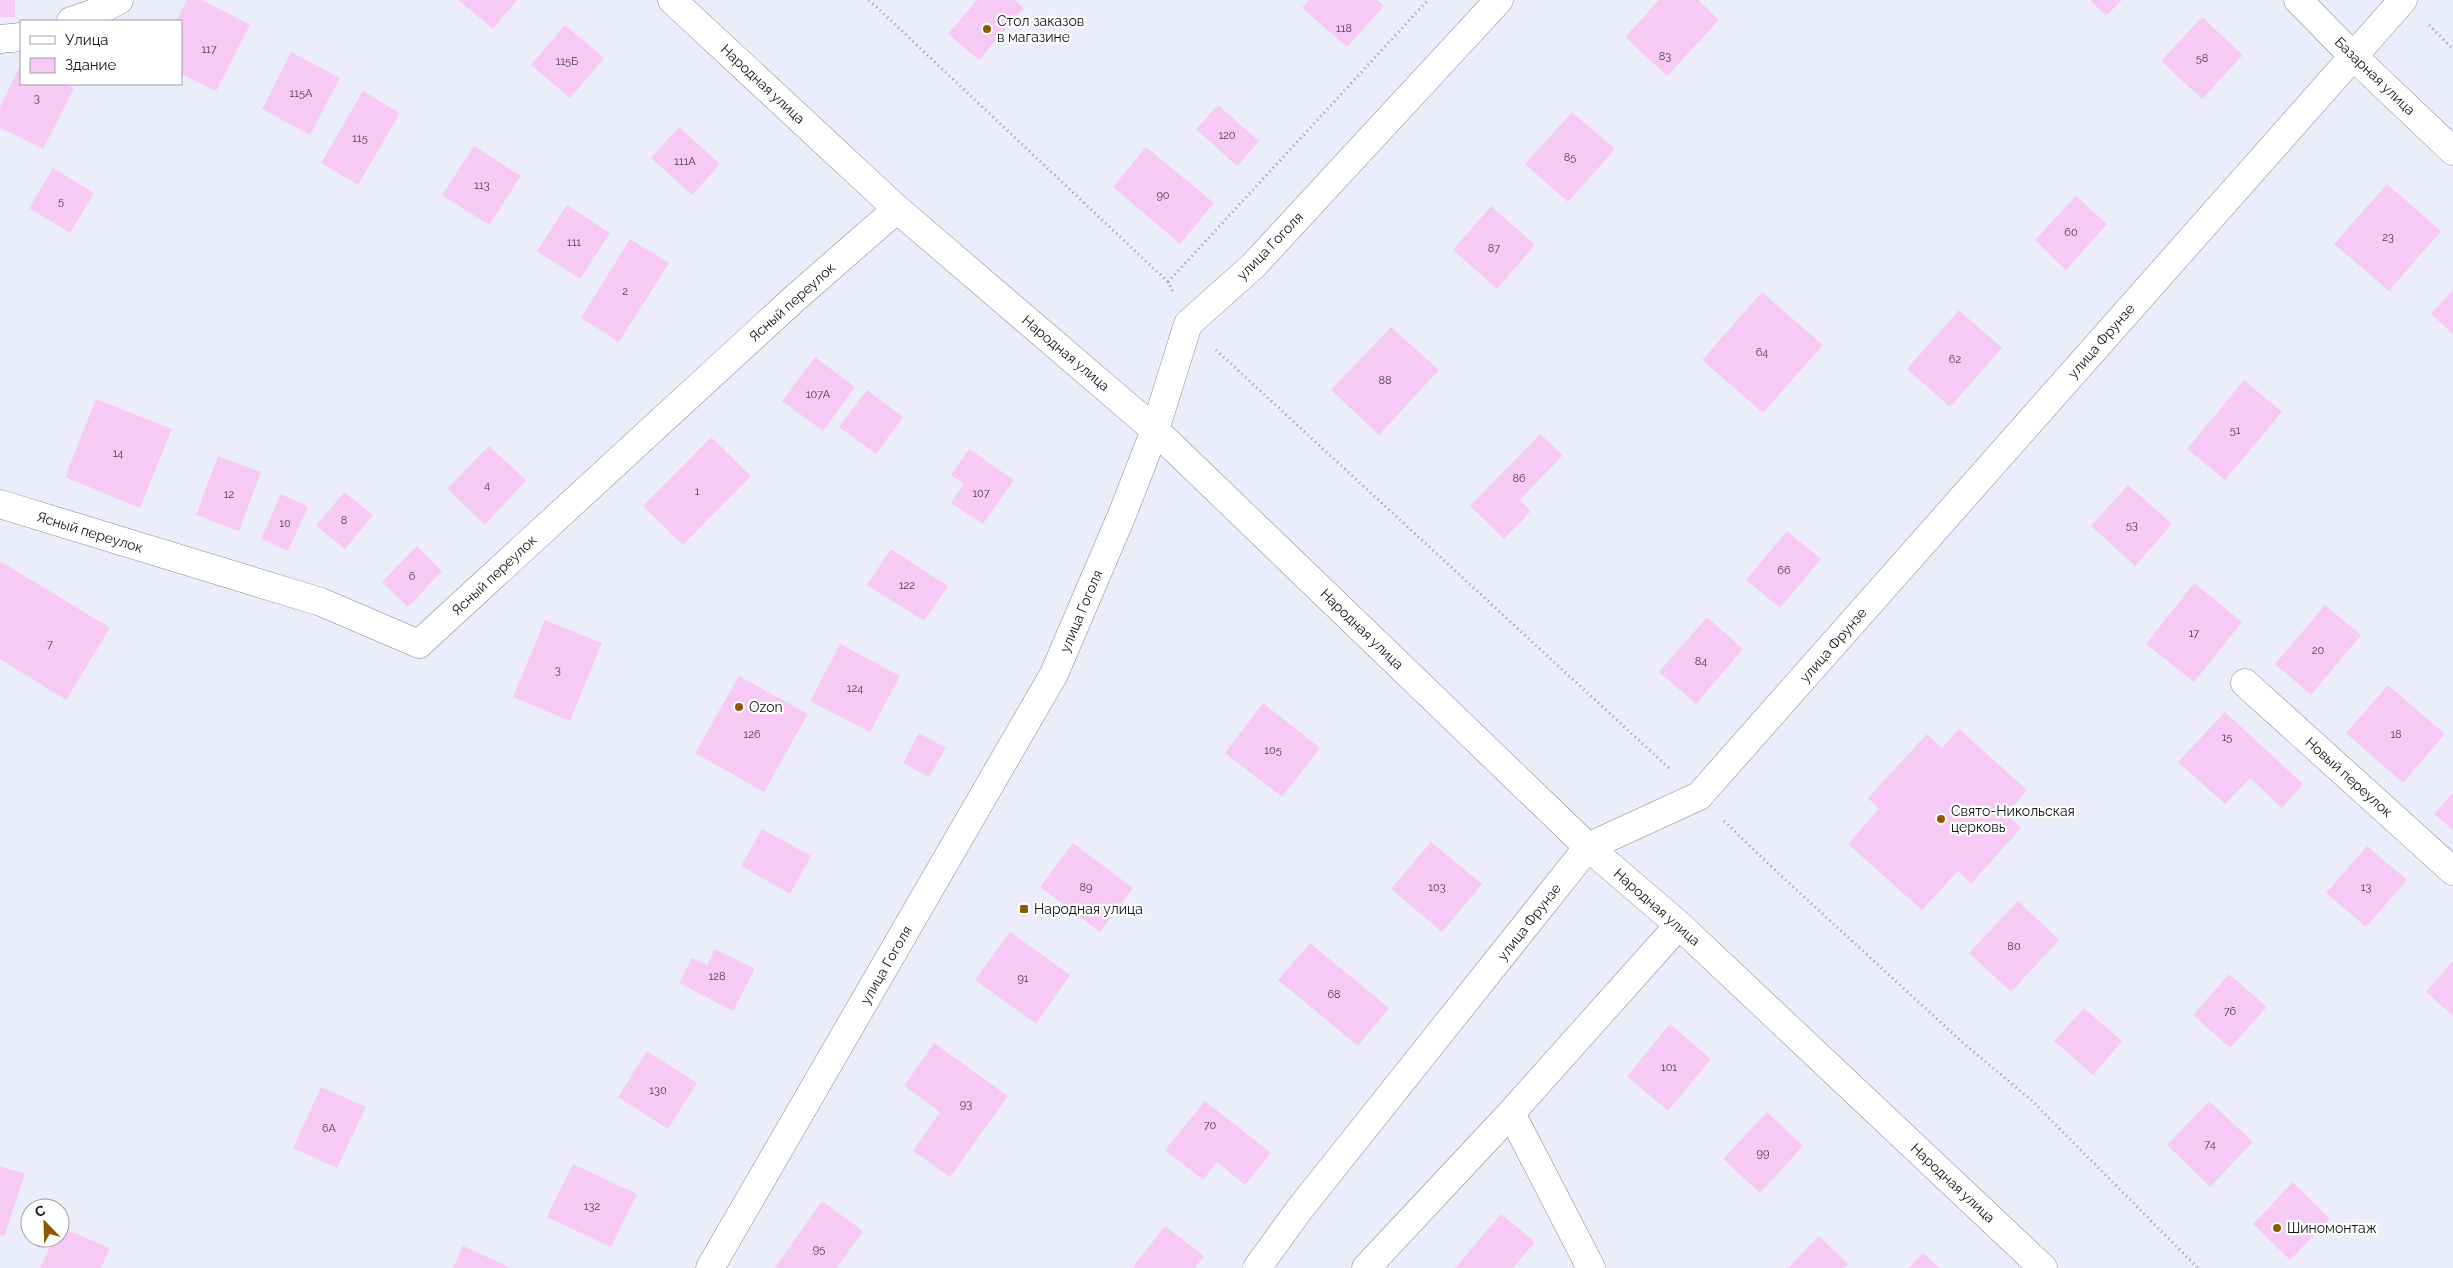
<svg xmlns="http://www.w3.org/2000/svg" width="2453" height="1268" font-family="Raleway,sans-serif">
	<style>
		.building { fill: #f7c9f5 }
		.lines { fill: none; stroke-linecap: round; stroke-linejoin: round }
		.minor-casing { stroke: #858892; stroke-width: 29 }
		.tertiary-casing { stroke: #858892; stroke-width: 29 }
		.primary-casing { stroke: #858892; stroke-width: 29 }
		.path { stroke: #9597a0; stroke-width: 3; stroke-dasharray: 1 4; stroke-linecap: butt }
		.minor { stroke: #fff; stroke-width: 28 }
		.tertiary { stroke: #fff; stroke-width: 28 }
		.primary { stroke: #fff; stroke-width: 28 }
		.poi-dot { fill: #8c5a04; stroke: #fff; stroke-width: 2 }
		.labels { text-anchor: middle; stroke-width: 4.5; stroke-linejoin: round; paint-order: stroke }
		.number-label { font-size: 11px; fill: #4a3f4d }
		.poi-label { font-size: 14px; fill: #101115; stroke: #fff; text-anchor: start }
		.street-label { font-size: 14px; fill: #101115; stroke: #fff }
	</style>
	<rect width="100%" height="100%" fill="#ebeefa"/>
	<path class="building" d="M0,0H15V17H0Z
		M187,0H202L250,25L216,91L181,74V21H176Z
		M458,0H517L493,29Z
		M977,0H1014L1024,8L979,60L948,34Z
		M1309,0H1377L1384,6L1347,47L1302,8Z
		M1659,0H1698L1719,20L1667,76L1625,37Z
		M2090,0H2122L2106,16Z
		M2202,17L2243,55L2202,99L2161,61Z
		M565,25L604,58L570,98L531,65Z
		M291,52L340,78L310,135L262,109Z
		M21,64V84H65L74,88L43,149L0,128V107Z
		M363,91L400,113L358,185L321,163Z
		M1218,105L1259,141L1237,166L1196,129Z
		M1572,112L1615,149L1568,202L1525,164Z
		M679,127L720,164L692,195L651,158Z
		M474,146L521,176L489,225L442,195Z
		M1146,147L1214,203L1180,244L1113,187Z
		M53,168L94,193L70,233L29,208Z
		M2387,184L2441,231L2389,291L2334,244Z
		M2076,196L2107,224L2066,270L2035,240Z
		M567,205L610,233L580,279L537,251Z
		M1491,206L1535,245L1497,289L1453,250Z
		M630,239L669,263L619,342L581,318Z
		M2453,290V334L2431,314Z
		M1762,292L1823,345L1763,413L1702,360Z
		M1959,310L2002,348L1950,407L1907,369Z
		M1391,327L1439,370L1379,435L1331,390Z
		M815,357L855,387L823,431L782,401Z
		M2244,380L2282,412L2225,480L2187,449Z
		M867,390L903,417L876,454L839,427Z
		M96,399L172,429L140,508L65,477Z
		M1540,434L1563,455L1520,500L1531,511L1504,539L1470,506Z
		M711,437L751,476L683,545L643,506Z
		M489,446L526,480L485,525L447,489Z
		M969,449L1014,480L983,524L951,503L964,484L951,475Z
		M218,456L261,472L239,531L196,515Z
		M2128,485L2172,524L2135,566L2091,526Z
		M344,492L373,515L345,549L316,526Z
		M281,494L308,507L288,551L261,539Z
		M1787,531L1821,559L1780,608L1746,580Z
		M417,546L442,571L408,607L382,582Z
		M891,549L948,586L924,621L867,585Z
		M0,561L110,628L66,700L0,659Z
		M2194,583L2242,622L2194,682L2146,644Z
		M2325,605L2361,635L2311,695L2275,664Z
		M1707,617L1743,649L1696,704L1659,672Z
		M545,620L602,643L570,721L513,697Z
		M840,644L900,676L870,732L810,701Z
		M739,676L808,714L764,792L695,753Z
		M2388,685L2445,734L2403,783L2346,733Z
		M1263,703L1320,748L1282,797L1225,753Z
		M2225,712L2303,784L2282,808L2250,778L2225,804L2178,762Z
		M1959,729L2027,790L2006,814L2021,828L1971,884L1958,871L1922,910L1848,844L1879,809L1868,798L1927,734L1942,748Z
		M919,733L946,748L929,777L903,763Z
		M2453,793V830L2434,814Z
		M762,829L811,856L790,894L741,866Z
		M1431,842L1482,884L1442,932L1391,889Z
		M1073,843L1133,888L1100,932L1040,887Z
		M2367,846L2407,880L2366,927L2326,893Z
		M2018,901L2059,940L2011,992L1969,953Z
		M1010,932L1070,975L1036,1024L975,980Z
		M1310,943L1389,1008L1358,1046L1278,980Z
		M715,949L755,969L733,1011L679,983L692,958L707,965Z
		M2453,961V1016L2426,992Z
		M2229,974L2267,1007L2230,1048L2193,1015Z
		M2084,1008L2122,1041L2093,1075L2054,1041Z
		M1670,1024L1711,1059L1668,1111L1627,1076Z
		M934,1043L1008,1096L950,1177L913,1151L940,1112L904,1086Z
		M647,1051L697,1083L668,1129L618,1097Z
		M321,1087L366,1107L337,1168L293,1148Z
		M1205,1101L1271,1153L1245,1185L1217,1162L1203,1180L1165,1150Z
		M2209,1101L2253,1142L2210,1187L2167,1145Z
		M1767,1112L1803,1146L1760,1193L1723,1159Z
		M573,1164L637,1194L611,1247L547,1217Z
		M0,1166L25,1174L4,1236L0,1235Z
		M2293,1182L2330,1219L2290,1260L2253,1224Z
		M822,1201L863,1231L837,1268H775Z
		M1501,1214L1535,1242L1513,1268H1455Z
		M1165,1226L1204,1256L1195,1268H1132Z
		M60,1227L110,1248L101,1268H40L54,1238H60Z
		M1819,1236L1848,1264L1844,1268H1788Z
		M463,1246L511,1268H453Z
		M1923,1253L1939,1268H1909Z"/>
	<g class="lines">
		<g class="minor-casing">
			<path id="minor" d="M672,0L897,209L1155,430
				M71,21L92,14L119,0
				M0,39L21,37
				M0,504L321,602L419,644L794,299L897,209
				M2245,683L2453,871
				M1511,1113L1591,1268
				M1257,1268L1299,1210L1588,847L1699,796L2403,0
				M1366,1268L1511,1113L1679,925"/>
		</g>
		<g class="tertiary-casing">
			<path id="tertiary" d="M2298,0L2353,56L2453,151
				M1155,430L1588,847L1679,925L2043,1268"/>
		</g>
		<g class="primary-casing">
			<path id="primary" d="M710,1268L1054,674L1122,515L1155,430L1188,324L1253,266L1499,0"/>
		</g>
		<path class="path" d="M869,0L1168,282L1173,292
			M2429,25L2453,49
			M1168,282L1428,0
			M1216,350L1671,770
			M1724,821L1778,873L1961,1041L2031,1100L2198,1268"/>
		<use href="#minor" class="minor"/>
		<use href="#tertiary" class="tertiary"/>
		<use href="#primary" class="primary"/>
	</g>
	<g class="poi-dot">
		<circle cx="987" cy="29" r="5"/>
		<circle cx="739" cy="707" r="5"/>
		<circle cx="1941" cy="819" r="5"/>
		<rect x="1019" y="904" width="10" height="10" rx="2.5"/>
		<circle cx="2277" cy="1228" r="5"/>
	</g>
	<g class="labels">
		<g class="number-label">
			<text x="1344" y="32">118</text>
			<text x="209" y="53">117</text>
			<text x="1665" y="60">83</text>
			<text x="2202" y="62">58</text>
			<text x="567" y="65">115Б</text>
			<text x="301" y="97">115А</text>
			<text x="37" y="102">3</text>
			<text x="1227" y="139">120</text>
			<text x="360" y="142">115</text>
			<text x="1570" y="161">85</text>
			<text x="685" y="165">111А</text>
			<text x="482" y="189">113</text>
			<text x="1163" y="199">90</text>
			<text x="61" y="205">5</text>
			<text x="2071" y="236">60</text>
			<text x="2388" y="241">23</text>
			<text x="574" y="246">111</text>
			<text x="1494" y="252">87</text>
			<text x="625" y="295">2</text>
			<text x="1762" y="356">64</text>
			<text x="1955" y="363">62</text>
			<text x="1385" y="384">88</text>
			<text x="818" y="398">107А</text>
			<text x="2235" y="434">51</text>
			<text x="118" y="457">14</text>
			<text x="1519" y="482">86</text>
			<text x="487" y="489">4</text>
			<text x="697" y="495">1</text>
			<text x="981" y="497">107</text>
			<text x="229" y="498">12</text>
			<text x="344" y="524">8</text>
			<text x="285" y="527">10</text>
			<text x="2132" y="529">53</text>
			<text x="1784" y="574">66</text>
			<text x="412" y="580">6</text>
			<text x="907" y="589">122</text>
			<text x="2194" y="637">17</text>
			<text x="50" y="648">7</text>
			<text x="2318" y="654">20</text>
			<text x="1701" y="665">84</text>
			<text x="558" y="674">3</text>
			<text x="855" y="692">124</text>
			<text x="752" y="738">126</text>
			<text x="2396" y="738">18</text>
			<text x="2227" y="741">15</text>
			<text x="1273" y="754">105</text>
			<text x="1086" y="891">89</text>
			<text x="1437" y="891">103</text>
			<text x="2366" y="891">13</text>
			<text x="2014" y="950">80</text>
			<text x="717" y="980">128</text>
			<text x="1023" y="982">91</text>
			<text x="1334" y="998">68</text>
			<text x="2230" y="1015">76</text>
			<text x="1669" y="1071">101</text>
			<text x="658" y="1094">130</text>
			<text x="966" y="1108">93</text>
			<text x="1210" y="1129">70</text>
			<text x="329" y="1132">6А</text>
			<text x="2210" y="1148">74</text>
			<text x="1763" y="1157">99</text>
			<text x="592" y="1210">132</text>
			<text x="819" y="1253">95</text>
		</g>
		<g class="poi-label">
			<text x="997" y="26">Стол заказов<tspan x="997" dy="16">в магазине</tspan></text>
			<text x="749" y="712">Ozon</text>
			<text x="1951" y="816">Свято-Никольская<tspan x="1951" dy="16">церковь</tspan></text>
			<text x="1034" y="914">Народная улица</text>
			<text x="2287" y="1233">Шиномонтаж</text>
		</g>
		<g class="street-label">
			<text transform="translate(2375 76) rotate(44)" y="5">Базарная улица</text>
			<text transform="translate(763 84) rotate(43)" y="5">Народная улица</text>
			<text transform="translate(1270 246) rotate(-46)" y="5">улица Гоголя</text>
			<text transform="translate(792 302) rotate(-42)" y="5">Ясный переулок</text>
			<text transform="translate(2101 341) rotate(-49)" y="5">улица Фрунзе</text>
			<text transform="translate(1066 353) rotate(40)" y="5">Народная улица</text>
			<text transform="translate(90 532) rotate(17)" y="5">Ясный переулок</text>
			<text transform="translate(494 575) rotate(-43)" y="5">Ясный переулок</text>
			<text transform="translate(1081 611) rotate(-67)" y="5">улица Гоголя</text>
			<text transform="translate(1362 629) rotate(44)" y="5">Народная улица</text>
			<text transform="translate(1833 645) rotate(-49)" y="5">улица Фрунзе</text>
			<text transform="translate(2349 777) rotate(42)" y="5">Новый переулок</text>
			<text transform="translate(1657 907) rotate(41)" y="5">Народная улица</text>
			<text transform="translate(1529 922) rotate(-52)" y="5">улица Фрунзе</text>
			<text transform="translate(886 965) rotate(-60)" y="5">улица Гоголя</text>
			<text transform="translate(1953 1183) rotate(43)" y="5">Народная улица</text>
		</g>
	</g>
	<rect x="20" y="20" width="162" height="65" fill="#ffffff" stroke="#9fa0a1"/>
	<rect x="30" y="36" width="25" height="8" fill="#ffffff" stroke="#9fa0a1"/>
	<text x="65" y="45" font-size="15" fill="#101115">Улица</text>
	<rect x="30" y="58" width="25" height="15" fill="#f7c9f5" stroke="#9fa0a1"/>
	<text x="65" y="70" font-size="15" fill="#101115">Здание</text>
	<g transform="translate(45 1223) rotate(337)"><circle r="24" fill="#ffffff" stroke="#9fa0a1"/>
	<path d="M0-4L9 19L0 12L-9 19Z" fill="#8c5a04"/>
	<text y="-8" font-size="14" font-weight="bold" text-anchor="middle" fill="#101115">С</text>
	</g>
</svg>
